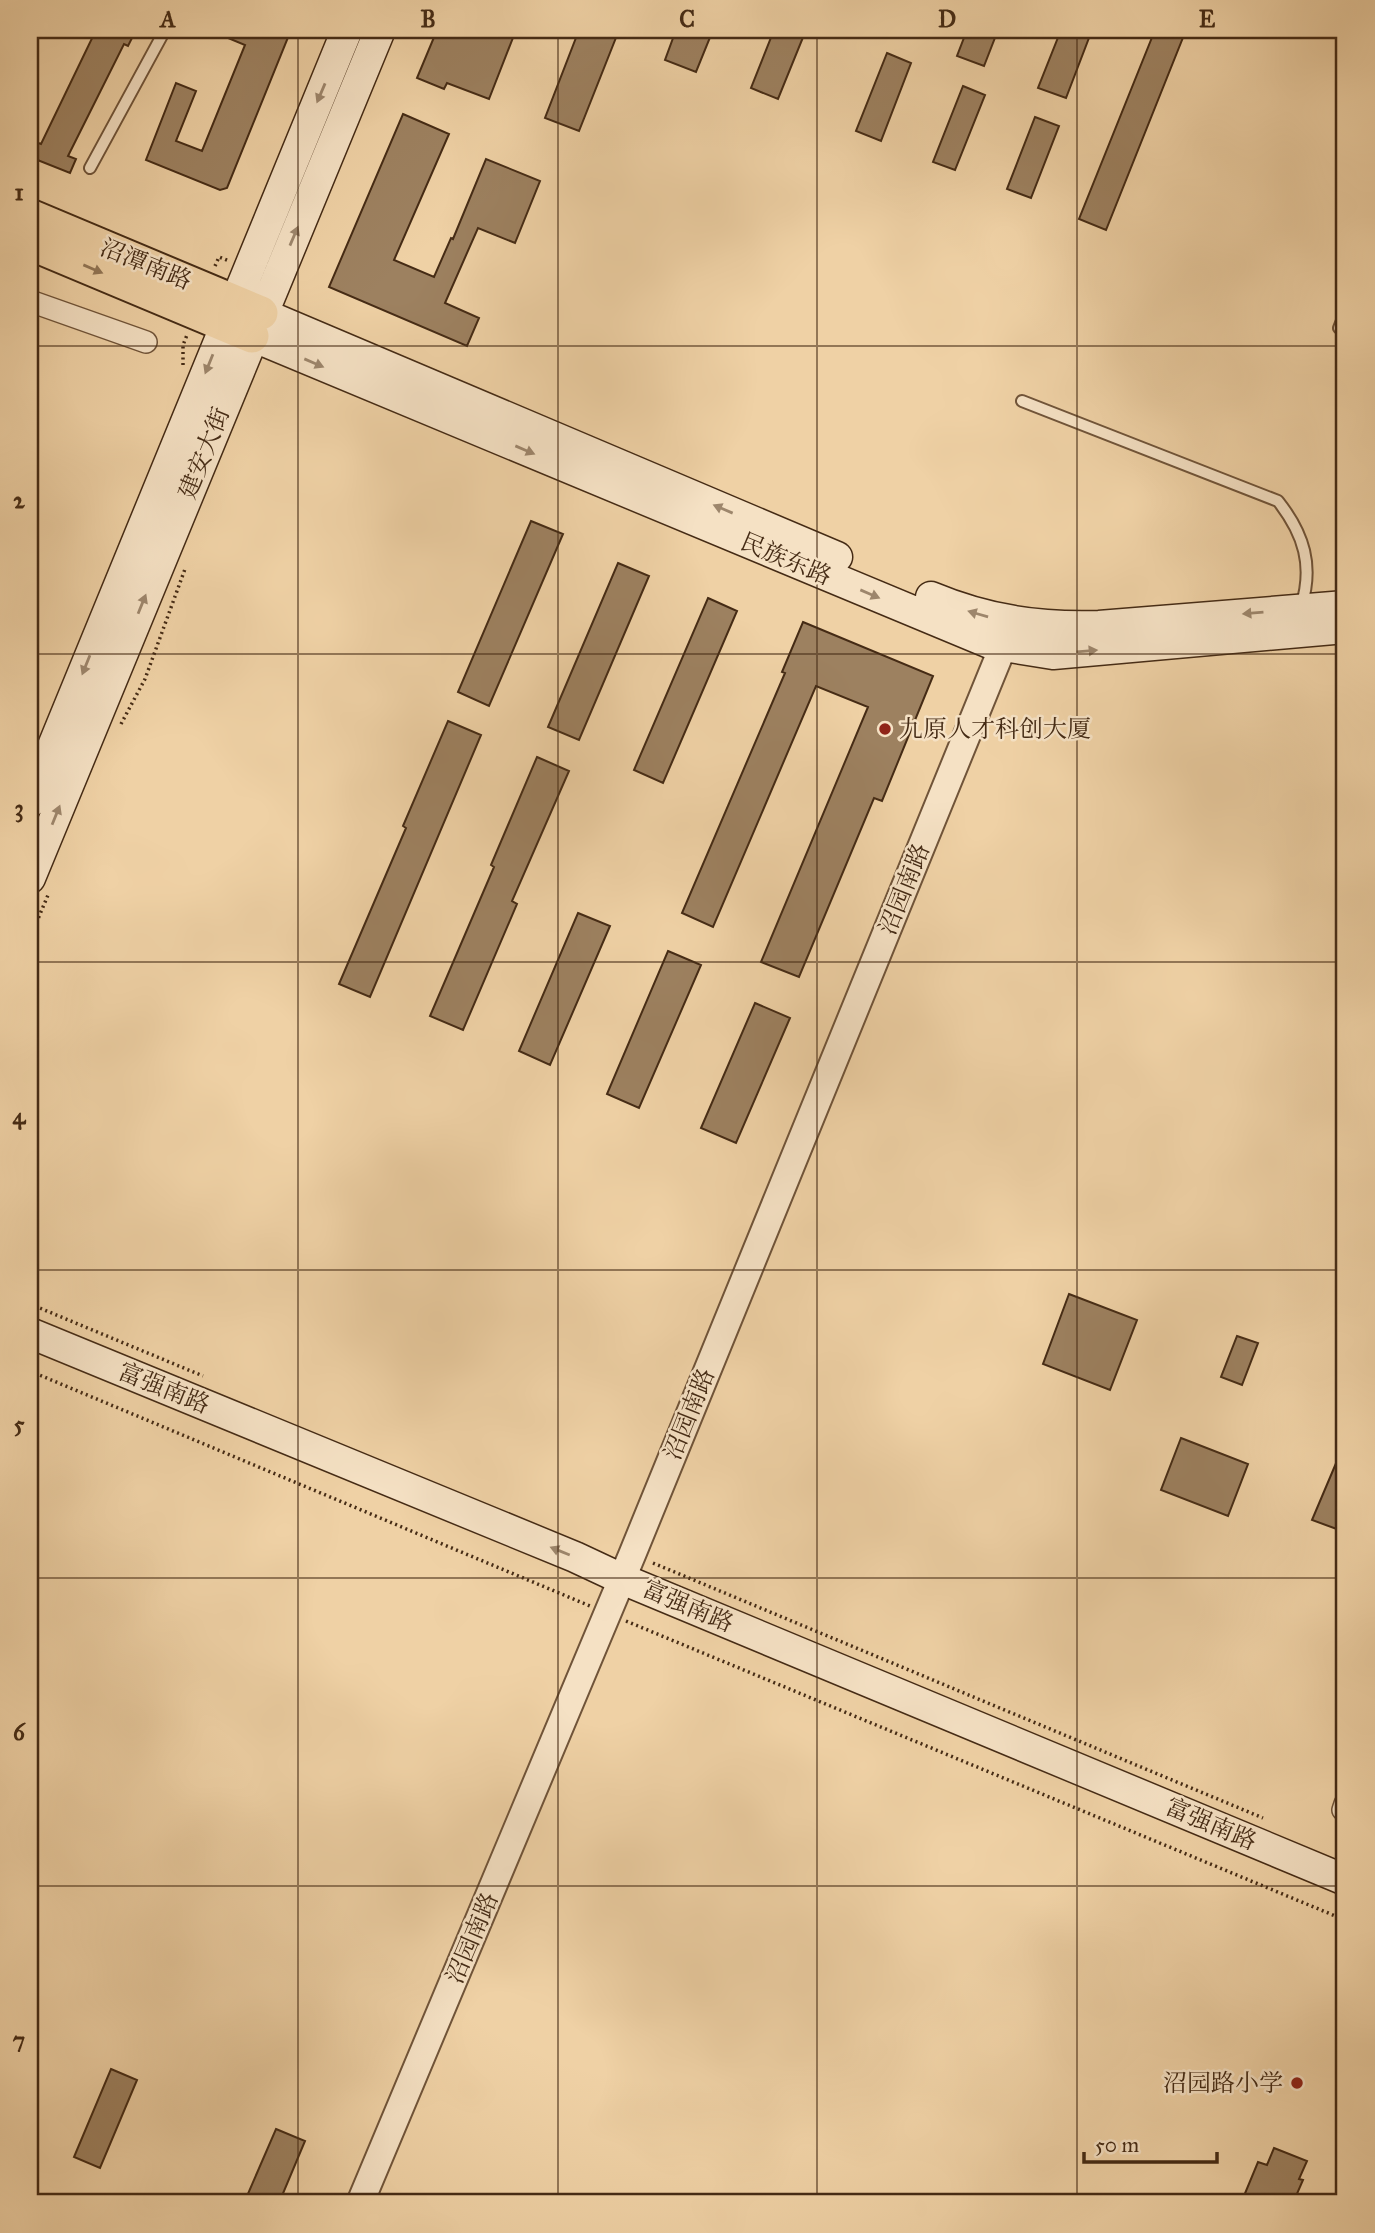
<svg xmlns="http://www.w3.org/2000/svg" width="1375" height="2233" font-family="'IM FELL Great Primer','Noto Serif SC',serif">
	<style>
		.building { fill: #9d8160; stroke: #452b15; stroke-width: 2 }
		.lines { fill: none; stroke-linecap: round; stroke-linejoin: round }
		.service-casing { stroke: #705439; stroke-width: 14 }
		.minor-casing { stroke: #705439; stroke-width: 24 }
		.tertiary-casing { stroke: #705439; stroke-width: 30 }
		.secondary-casing { stroke: #452b15; stroke-width: 33 }
		.primary-casing { stroke: #452b15; stroke-width: 37 }
		.path { stroke: #452b15; stroke-width: 3.5; stroke-dasharray: 2 3.5; stroke-linecap: butt }
		.service { stroke: #f5e1c4; stroke-width: 10 }
		.minor { stroke: #f5e1c4; stroke-width: 21 }
		.tertiary { stroke: #f5e1c4; stroke-width: 26 }
		.secondary { stroke: #f5e1c4; stroke-width: 30 }
		.primary { stroke: #efd1a5; stroke-width: 33 }
		.oneway { fill: #9d866c }
		.oneway2 { fill: #927656 }
		.grid { fill: none; stroke: #452b15; stroke-width: 2; stroke-opacity: 0.55 }
		.poi-dot { fill: #8f2418; stroke: #f5e1c4; stroke-width: 2.5 }
		.labels { text-anchor: middle; stroke-width: 5; stroke-linejoin: round; paint-order: stroke }
		.street-label { font-size: 24px; fill: #452b15; stroke: #f5e1c4 }
		.poi-label { font-size: 24px; fill: #452b15; stroke: #f5e1c4; text-anchor: start }
		.neatline { fill: none; stroke: #452b15; stroke-width: 2.5 }
		.grid-label { font-size: 23px; text-anchor: middle; font-weight: bold; fill: #452b15 }
	</style>
	<rect width="100%" height="100%" fill="#efd1a5"/>
	<filter id="stains"><feTurbulence type="fractalNoise" baseFrequency=".00286" numOctaves="4"/><feColorMatrix values="0 0 0 0 .2 0 0 0 0 .09 0 0 0 0 .02 0 0 0 .5 -.17"/></filter>
	<radialGradient id="worn" r=".72"><stop offset=".6" stop-color="#630" stop-opacity="0"/><stop offset="1" stop-color="#630" stop-opacity=".3"/></radialGradient>
	<path class="building" d="M96,30H136L128,46L124,44L68,156L76,159L70,173L30,157V140L41,144Z
		M209,30H291L227,188L220,190L146,160L176,83L196,91L176,141L202,151L245,45Z
		M437,30H516L489,99L447,83L444,89L417,78Z
		M579,30H619L579,131L545,118Z
		M676,30H713L696,72L665,60Z
		M774,30H806L778,99L751,88Z
		M967,30H998L984,66L957,56Z
		M1061,30H1092L1066,98L1038,88Z
		M1155,30H1186L1106,230L1079,219Z
		M887,53L911,63L881,141L856,131Z
		M963,86L985,95L955,170L933,162Z
		M403,114L449,134L394,260L434,277L451,238L453,239L486,159L540,181L515,243L478,228L445,303L479,318L467,346L329,287Z
		M1035,117L1059,126L1031,198L1007,189Z
		M531,521L563,534L489,706L458,692Z
		M618,563L649,576L579,740L548,727Z
		M708,598L737,611L663,783L634,770Z
		M803,622L933,676L882,801L874,798L799,977L761,962L868,707L816,686L713,927L682,913L785,673L782,672Z
		M448,721L481,735L370,997L339,984L406,828L403,826Z
		M537,757L569,771L512,901L517,904L463,1030L430,1016L494,867L491,865Z
		M578,913L610,926L550,1065L519,1051Z
		M668,951L701,965L639,1108L607,1094Z
		M755,1003L790,1018L736,1143L701,1128Z
		M1069,1294L1137,1320L1110,1390L1043,1364Z
		M1237,1336L1258,1343L1242,1385L1221,1377Z
		M1181,1438L1248,1464L1228,1516L1161,1490Z
		M1345,1442V1532L1312,1520Z
		M111,2069L137,2080L100,2168L74,2157Z
		M276,2129L305,2141L279,2203H244Z
		M1274,2148L1307,2161L1299,2179L1303,2180L1293,2203H1241L1258,2162L1267,2165Z"/>
	<g class="lines">
		<g class="service-casing">
			<path id="service" d="M90,168L165,30
				M1339,328L1345,313
				M1022,401L1278,501C1304,534 1314,566 1301,607"/>
		</g>
		<g class="minor-casing">
			<path id="minor" d="M30,301L146,342
				M1343,1810L1345,1804"/>
		</g>
		<g class="tertiary-casing">
			<path id="tertiary" d="M360,2203L632,1555L1011,627"/>
		</g>
		<g class="secondary-casing">
			<path id="secondary" d="M261,313L837,557
				M252,336L992,644L1053,654L1345,628
				M931,597C986,620 1039,628 1099,626L1345,606
				M30,802L347,30
				M30,878L380,30
				M30,1333L575,1557L622,1579L1345,1880"/>
		</g>
		<g class="primary-casing">
			<path id="primary" d="M30,216L261,313
				M30,243L252,336"/>
		</g>
		<path class="path" d="M215,266L219,257L229,261
			M183,365V345L187,335
			M121,724L145,679L185,569
			M30,938L48,895
			M30,1304L203,1376
			M30,1371L590,1606
			M653,1563L1263,1818
			M626,1621L1345,1920"/>
		<use href="#service" class="service"/>
		<use href="#minor" class="minor"/>
		<use href="#tertiary" class="tertiary"/>
		<use href="#secondary" class="secondary"/>
		<use href="#primary" class="primary"/>
	</g>
	<defs><path id="oneway-solid" d="M-6-.8H1V-3.2L6.5 0L1 3.2V.8H-6Z" transform="scale(1.75)"/></defs>
	<g class="oneway">
		<use href="#oneway-solid" transform="translate(321 93) rotate(113)"/>
		<use href="#oneway-solid" transform="translate(294 236) rotate(-67)"/>
		<use href="#oneway-solid" transform="translate(314 363) rotate(23)"/>
		<use href="#oneway-solid" transform="translate(209 364) rotate(112)"/>
		<use href="#oneway-solid" transform="translate(525 450) rotate(23)"/>
		<use href="#oneway-solid" transform="translate(723 509) rotate(-157)"/>
		<use href="#oneway-solid" transform="translate(870 594) rotate(23)"/>
		<use href="#oneway-solid" transform="translate(142 604) rotate(-68)"/>
		<use href="#oneway-solid" transform="translate(1253 613) rotate(175)"/>
		<use href="#oneway-solid" transform="translate(978 614) rotate(-164)"/>
		<use href="#oneway-solid" transform="translate(1087 651) rotate(-5)"/>
		<use href="#oneway-solid" transform="translate(86 665) rotate(112)"/>
		<use href="#oneway-solid" transform="translate(56 815) rotate(-68)"/>
		<use href="#oneway-solid" transform="translate(560 1551) rotate(-158)"/>
	</g>
	<use class="oneway2" href="#oneway-solid" transform="translate(93 269) rotate(23)"/>
	<path class="grid" d="M298,30V2203M558,30V2203M817,30V2203M1077,30V2203M30,346H1345M30,654H1345M30,962H1345M30,1270H1345M30,1578H1345M30,1886H1345"/>
	<g class="poi-dot">
		<circle cx="885" cy="729" r="7"/>
		<circle cx="1297" cy="2083" r="7"/>
	</g>
	<g class="labels">
		<g class="street-label">
			<text transform="translate(146 264) rotate(22)" y="8">沼潭南路</text>
			<text transform="translate(204 453) rotate(-68)" y="8">建安大街</text>
			<text transform="translate(786 559) rotate(23)" y="8">民族东路</text>
			<text transform="translate(904 889) rotate(-68)" y="8">沼园南路</text>
			<text transform="translate(164 1388) rotate(22)" y="8">富强南路</text>
			<text transform="translate(689 1414) rotate(-68)" y="8">沼园南路</text>
			<text transform="translate(688 1606) rotate(23)" y="8">富强南路</text>
			<text transform="translate(1211 1824) rotate(23)" y="8">富强南路</text>
			<text transform="translate(472 1938) rotate(-67)" y="8">沼园南路</text>
		</g>
		<g class="poi-label">
			<text x="899" y="737">九原人才科创大厦</text>
			<text x="1283" y="2091" text-anchor="end">沼园路小学</text>
		</g>
	</g>
	<rect width="1375" height="2233" fill="none" stroke="#efd1a5" stroke-width="77"/>
	<path d="M1084 2152v10h133v-10" fill="none" stroke="#452b15" stroke-width="3.5"/>
	<text x="1095" y="2152" font-size="21" fill="#452b15" stroke="#f5e1c4" stroke-width="5" paint-order="stroke">50 m</text>
	<rect x="38" y="38" width="1298" height="2156" class="neatline"/>
	<g class="grid-label">
		<text x="168" y="27">A</text>
		<text x="428" y="27">B</text>
		<text x="687" y="27">C</text>
		<text x="947" y="27">D</text>
		<text x="1207" y="27">E</text>
		<text x="19" y="200">1</text>
		<text x="19" y="508">2</text>
		<text x="19" y="816">3</text>
		<text x="19" y="1124">4</text>
		<text x="19" y="1432">5</text>
		<text x="19" y="1740">6</text>
		<text x="19" y="2048">7</text>
	</g>
	<rect width="100%" height="100%" filter="url(#stains)"/>
	<rect width="100%" height="100%" fill="url(#worn)"/>
</svg>
